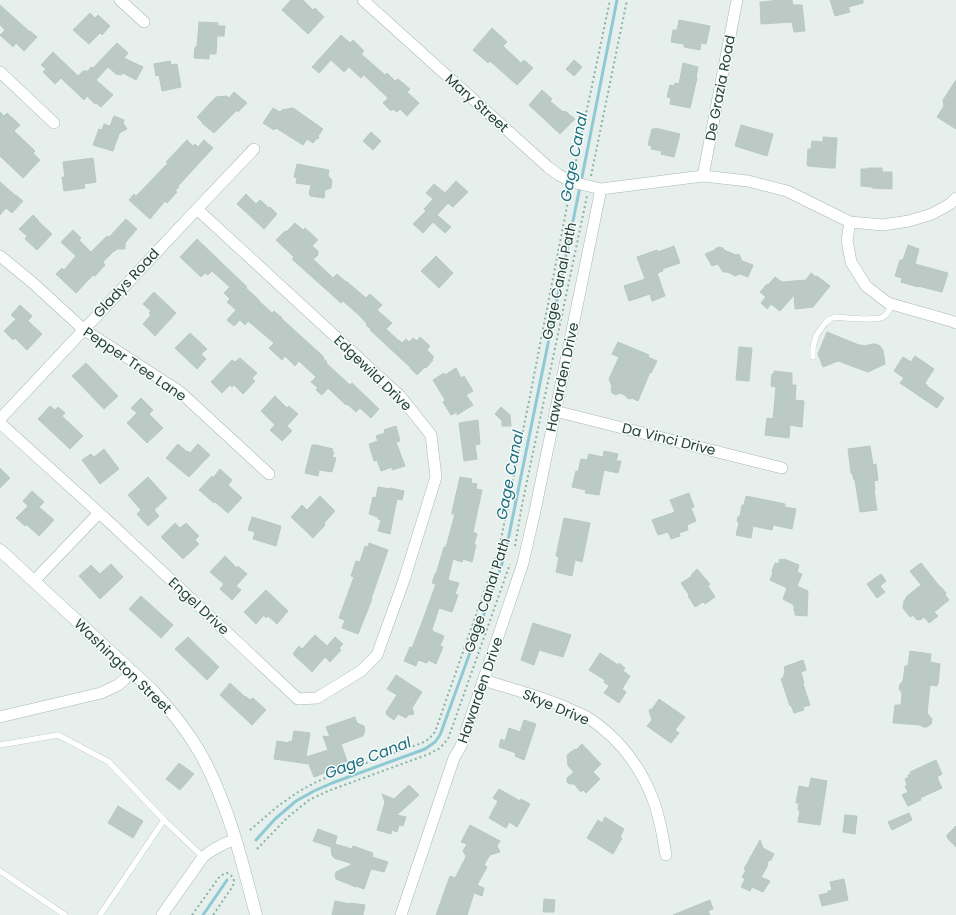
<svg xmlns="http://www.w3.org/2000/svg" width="956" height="915" font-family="Poppins,sans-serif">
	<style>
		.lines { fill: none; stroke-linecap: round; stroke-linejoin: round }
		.stream { stroke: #8ec9d4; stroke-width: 3 }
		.building { fill: #bbcac4; stroke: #b8c9c2 }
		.lane-casing { stroke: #a8b8b2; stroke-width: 6 }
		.street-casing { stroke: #a8b8b2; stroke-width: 12 }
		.secondary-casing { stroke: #a4bbb3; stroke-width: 13 }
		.path { stroke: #86b3a5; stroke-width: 2; stroke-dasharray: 2 3; stroke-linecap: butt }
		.lane { stroke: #fff; stroke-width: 5.5 }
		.street { stroke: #fff; stroke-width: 11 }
		.secondary { stroke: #fff; stroke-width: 12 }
		.labels { text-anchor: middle; stroke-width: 3; stroke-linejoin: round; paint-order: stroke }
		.street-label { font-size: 14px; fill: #24423a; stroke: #f7fbf9 }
		.water-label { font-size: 15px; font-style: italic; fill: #1c6f80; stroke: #f7fbf9 }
	</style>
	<rect width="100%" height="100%" fill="#e6efeb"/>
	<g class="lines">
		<path class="stream" d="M256,840L275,819L296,801L314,791L332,783L425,749L435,742L440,735L500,570L506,550L584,167L617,0
			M203,915L227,880"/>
	</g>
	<path class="building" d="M291,0H303L313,10L315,8L324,17L308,34L282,10Z
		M780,0H792L793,5H802L805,31L794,32L792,22L761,24L760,2H761Z
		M830,0H863V3L848,7L850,12L835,16Z
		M0,5L30,32V31L37,37L24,51L16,43L13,47L0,35L5,30L0,25Z
		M90,13L95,18L98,15L110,26L102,35L100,33L89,44L73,30Z
		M679,20L710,26L706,44L701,43L700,50L684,47V44L671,42L673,30H677Z
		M199,22L218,23V26H225L224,36H217L216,54H209V59L194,58L195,47H197Z
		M492,28L507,42L503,46L521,63L524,60L533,68L517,85L490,61L488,63L473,50Z
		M341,35L350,43L353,40L364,51L361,54L385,75L387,73L395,81L398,79L410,89L407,92L419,103L407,116L400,109L397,112L393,109L391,111L383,103L388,98L364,75L361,78L349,67L344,72L331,60L319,73L312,67Z
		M117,43L128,53L124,58L143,67L136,80L123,73L121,75L116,74L108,67L96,80L113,95L101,107L96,103L95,104L87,96L84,100L61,78L55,84L43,72L46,69L41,65L53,52L78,76L83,71H88L91,67L93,68Z
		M574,60L582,67L574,76L566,69Z
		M170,61L171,65L177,64L181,87L162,91L159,75L156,76L154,64Z
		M683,63L698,67L696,78H697L690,108L670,104L671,98L667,97L670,85L674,86L675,83L679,84Z
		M956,80V129L937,117L944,106L943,100Z
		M542,90L552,99L550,101L563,112L565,111L575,119L560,134L529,105Z
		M234,92L247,103L238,112L237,110L214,133L202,123V122L197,117L216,97L227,96L229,98Z
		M273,108L280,112L282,110L293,108L323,129L318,136L319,138L316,139L313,143L307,139L303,145L276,128L274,130L263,123Z
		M0,112L4,116L7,113L20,125L14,131L35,151L33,153L40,160L23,178L0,156Z
		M114,116L124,120L123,123L127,129L121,132L119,134L113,151L93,145L99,129L102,130L104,124L110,126Z
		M741,125L773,134L767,156L735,146Z
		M655,128L680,134L674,157L661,154L662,151L651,149L652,146L648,145L652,129H655Z
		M371,132L381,141L373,150L363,141Z
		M823,137L837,138L835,168H830L808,166L807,165L808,149H811L812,141L823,142Z
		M187,140L193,146L195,144L198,147L204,140L213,148L178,186L179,187L175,191L177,192L167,203L165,201L150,219L129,200L134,194L136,196L142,190L168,163L166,162Z
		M93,158L96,182L84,184L85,188L64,191L62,177H65L63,162Z
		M297,164L329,170L328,176L332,180L331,188L325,190L324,198L310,196V194H309L311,185L296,183L297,178L294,177Z
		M867,168H882V172H892V189L872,188V187L861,186V169H867Z
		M456,181L468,192L453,207L448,203L437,215L451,227L445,233L433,222L423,233L413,224L426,211L424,209L433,199L426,193L434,184L445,193Z
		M0,182L16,196V195L23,201L12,213L6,208L0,215Z
		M246,194L256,204L260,200L269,208L270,207L277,214L264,229L237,204Z
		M33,215L39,221H38L52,234L37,250L25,239L27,236L19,229Z
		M126,219L137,229L125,243V249H117L115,251H114L103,262L105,265L95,276L93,275L76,293L56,274L62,268L64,270L76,256L61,242L73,230L81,238L79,240L91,252L107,236L109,237Z
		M295,223L303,230L305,228L318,240L312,246L318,251V255L313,259L333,278L337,274L346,282V281L366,298L370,294L382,305L377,310L392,323L386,329L399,341V340L402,343L406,339L409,342L413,338L417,341L420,337L430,346L427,350L434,357L432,359L433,360L426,368L425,367L417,375L410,368H411L370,330L371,329L366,325L367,324L360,316L343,301L341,303L292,259L294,257L276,240L285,231L286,232Z
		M197,239L247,287L246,288L259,300V301L272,313L274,311L282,318V319L324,357L323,358L327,362L326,363L350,385L352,383L379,409L371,418L360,408L356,412L347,404L346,405L328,388L322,395L316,390L318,388L311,382L316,377L299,361L295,366L285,356L282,360L269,348L274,343L248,321L245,325L240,320L234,326L227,320L236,310L227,302L230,299L224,293L230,287L212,271L208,275L205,273L201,277L180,257Z
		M908,245L919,249L915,264L948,273L942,292L918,286V287L901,282L902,278L895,276L900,260H903Z
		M674,246L680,263L662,269L663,271L657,273L665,296L652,301L650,294L629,301L624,286L645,279L637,257L657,250L658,252Z
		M719,247L723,248L724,250L736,255L739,254L742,261L753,265L748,277L740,274L734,276L732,274L727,272H723L718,264L712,266L705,254L715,250L716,248Z
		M436,256L453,273L439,288L421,271Z
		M811,273L816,277L817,276L830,286L813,307L795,309L794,295L780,311L771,304L767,309L761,303L766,297L760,292L767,284L768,285L775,277L782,282L806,280Z
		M154,292L176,313L155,336L143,324L151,315L149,313L151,311L143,304Z
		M20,305L32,316L28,321L42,334L27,350L15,338L13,340L4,331L16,319L11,315Z
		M827,332L859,345H861L865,346L872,344H876L880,346L883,350L885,364L868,372L838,361L823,367L818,354Z
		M190,333L207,349L201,354L206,359L197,369L175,348Z
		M618,342L649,355L648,357L657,361L651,373L650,372L638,401L632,398L630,399L627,398L625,395L620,393L616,395L612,393L611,389L612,386L609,379L619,357L612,354Z
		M739,347L752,348L749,381L736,380Z
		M915,356L934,369L925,383L927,385V386L944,398L937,408L900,383L904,378L894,371L903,357L911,362Z
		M240,358L257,373L252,378L255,381L243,394L234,385L232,387L230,385L222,393L211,382L232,360L235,362Z
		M86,363L118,396L104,409L72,376Z
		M456,368L461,378L464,376L473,391L466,395L473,405L457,415V412L451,415L443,402L445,400L433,380L444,373L445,375Z
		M774,371L792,373V385H796L795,400L804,401L802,427L790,425L789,438L765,435L767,418L773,419L776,387L771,386L772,374H774Z
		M275,396L287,408L289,406L298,414L287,426L292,431L282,441L270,430L275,425L261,411Z
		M141,398L153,410L149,414L163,428L147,443L127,423L137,413L131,408Z
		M50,406L55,410L58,407L65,413L62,416L83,436L70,449L38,419Z
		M501,407L510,415L511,426H502V421L495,414Z
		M478,420L480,444L475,445L477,459L464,461L459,423Z
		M396,426L400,441L396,442L405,466L392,470V467L381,471L377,460L374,461L369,444L378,441L376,436L385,433L384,430Z
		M178,444L187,452L188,451L190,453L198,444L210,455L189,477L166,458Z
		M312,445H316L333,449L332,452H334L332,457L336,458L332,472L319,470L318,476L305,473Z
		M870,446L873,465L876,464L878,480L874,481L875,490H874L877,510L860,512L855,480H854L852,473H851L848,449Z
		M104,449L119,469L100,484L82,460L91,454L94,457Z
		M604,451L618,454L616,461H621L618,473L604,470L599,495L585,493L586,490L572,487L576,471L578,472L581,459L587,460L589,454L603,457Z
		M0,468L10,478L0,488Z
		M220,469L232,480L228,485L242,498L228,513L215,502L214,503L199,490L212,476L213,478Z
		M148,477L167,498L154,510L159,516L148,526L137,514L141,510L128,495Z
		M460,477L472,479L471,483L477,484L476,489L482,490L473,532L477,534L474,544L476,545L472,562L463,559L462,562L453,559L448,580L459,583L455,594L458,595L452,612L439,608L432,629L433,630L432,631L444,636L440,646L443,647L436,664L428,660L427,663L418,660L416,666L404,661L410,647L412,648L421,625L436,584L432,583L435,574H436L444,547H446L455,514H452V512Z
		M378,487L390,489V488L404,491L402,500L397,499L390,534L378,531L381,520L378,519V517L369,514L373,497L376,498Z
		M32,491L44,502L39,507L54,520L39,536L26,524L25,526L16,518L28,506L23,501Z
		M689,493L694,507L691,508L696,521L687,525L688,530L679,533L680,536L671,539L668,532L658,535L652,520L675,512L670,500Z
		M320,496L335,511L324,523L325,525L313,538L291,517L302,505L307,510Z
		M746,496L785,504V507L796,509L792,529L773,525L772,530L753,526L751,538L736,535L739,523L737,521L738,517L740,516L742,505H744Z
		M252,517L281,526L276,546L253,539L255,532L248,530Z
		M564,518L590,523L582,562L575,560L572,576L556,572L559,557L556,556Z
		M175,523L180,528L186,523L199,536L195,540L199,544L183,559L161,537Z
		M369,543L388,550L371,599H372L358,634L342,628L345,620L339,618L354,577L351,576L356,561L360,562L365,546L368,547Z
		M225,556L237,568L238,566L247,574L236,586L241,590L232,600L220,589L224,584L210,572Z
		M780,559L783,560L784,559L799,565L797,572L802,574L797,586L808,591L807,616L795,615V611H794V605L783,599L787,588L770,580L773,573L772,572V571L775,563L778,564Z
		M921,563L940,587H941L946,593L945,595L949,600L934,612L938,616L929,623L924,617L920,620L916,619L913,615L910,617L903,608L904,601L906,598V597L921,585L910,571Z
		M111,564L123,577L100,599L79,576L91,565L100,574Z
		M697,569L710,584L708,586L715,597L705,604L703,602L695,607L688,596L689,595L681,583L692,576L691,575Z
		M881,574L886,581L880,586L885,592L877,598L867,584Z
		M266,590L288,611L277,624L268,616L266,618L264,615L256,624L244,612Z
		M141,596L173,625L161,638L129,609Z
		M533,623L571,635L563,657L539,650L534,665L521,660Z
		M315,635L327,646L335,637L343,644L339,648L341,650L330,662L325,657L312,672L293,654L299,646L302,649Z
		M188,637L219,667L207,680L175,649Z
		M910,651L931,654L930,662L940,664L938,684H937V686L930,685L927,713L932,719L931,724L927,727H923L920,725L893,723L895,705H901L902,693L899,689L900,684L903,681L905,666H908Z
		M600,653L618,665L619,663L625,668L623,671L630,676L622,689L626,692L619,703L604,693L609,686L604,682L605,680L589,670Z
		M803,660L806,670L801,672L804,683L803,684L810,705L803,707L804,710L794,713L791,705L790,706L781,679L783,678L785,671L784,667Z
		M396,675L422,692L412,708L414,714L408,715L406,718L398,714L394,720L387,715L386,712L397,695L387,689Z
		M230,683L245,697V696L250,700L253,698L266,710L252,725L220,695Z
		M659,699L685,717L675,730L679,733L671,743L647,726L652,720L649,710L652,709Z
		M355,717L357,723L364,726L365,730L363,736L341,744L348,764L314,777L309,764L274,759L277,741L289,743V741L292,742L294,731L310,733L306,757L328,750L323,736L330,737L326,727Z
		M524,720L536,724L524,760L515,756L516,753L499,747L501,739L505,741L509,728L520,732Z
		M582,744L601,764L593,772L600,779L586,793L583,790L581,792L574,784H570L567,782V778L574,772L568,766L567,755L575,749L576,750Z
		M936,760L942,774L937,777L942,788L920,798L921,800L908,806L902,795L908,792L905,786L907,785L905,779L909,777L908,775L911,774L910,772Z
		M179,763L194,774L180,790L166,779Z
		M811,778L827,781L820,825L798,822L800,810H798L799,803H796L799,786L809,788Z
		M409,785L419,795L397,815L406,817L403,826L399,825L397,832L392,830L391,834L377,830L385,802L382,794L394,799Z
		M499,789L520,801L521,799L530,804L517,827L509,822L506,828L489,818L498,801L493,798Z
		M118,806L143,821L133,838L108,823Z
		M909,813L912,820L892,830L888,822Z
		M845,815L857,816L855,834L843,832Z
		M605,817L624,829L620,837L622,838L613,854L587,838L598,820L602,823Z
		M470,825L500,841L497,846L500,852L490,855L484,865L487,867L477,885L484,888L482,896L474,893L467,915H436L450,876L455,878L465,859L466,856L463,851L467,844L461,842Z
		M956,826V847L948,839L947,837V835Z
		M318,829L337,836L335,844L352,849L353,846L373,853L372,857L388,862L384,872L371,869L364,889L356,886V887L336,879L335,876L336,872L353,864L334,858L332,855L331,847L313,841Z
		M760,840L763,848L774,854L771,860L768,861L767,867L761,877L770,881L763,892L752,887L750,891L741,887L745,879L742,877L746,870L744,869Z
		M844,879L848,900L822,906L819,895L828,893V891L832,890L830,882Z
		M544,899L555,900L554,912H543Z
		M710,900L713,909L708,911L710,915H673Z
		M335,901L350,904V903L365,905L363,915H332Z"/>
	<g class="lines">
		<g class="lane-casing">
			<path id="lane" d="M813,357V347L816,336L825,323L830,319L835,317C846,318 875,321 883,317C888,314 890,309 892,304
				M0,745L58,735L109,762L164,820L203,857
				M0,871L65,915
				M100,915L164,820"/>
		</g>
		<g class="street-casing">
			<path id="street" d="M120,0L144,22
				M363,0L548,167L559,175L572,182L601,189L703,176L748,181L787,191L850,222L883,225L909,221L932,214L950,204L956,198
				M0,72L54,123
				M703,176L737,0
				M850,222L847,240L851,262L866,286L888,303L951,321L956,323
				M0,256L33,283L83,329L179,391L269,474
				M555,411L782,468
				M0,419L197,209L254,149
				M0,423L108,521L298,699L317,698L361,671L377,655L404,580L436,477L431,435L400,396L197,209
				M34,581L99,513
				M484,680C511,689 539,696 565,707C572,711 580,713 587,717C618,737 641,767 654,802C660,819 663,837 666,855
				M0,717L101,693L118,685L125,679L130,670
				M162,915L203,857C212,849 223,844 235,839
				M401,915L454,758L461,746L523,563L535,511L601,189"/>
		</g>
		<g class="secondary-casing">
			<path id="secondary" d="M0,550L152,690C169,708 186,729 199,751C227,800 242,860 256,915"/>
		</g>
		<path class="path" d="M574,171L610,0
			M591,176L627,0
			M515,546L522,505L587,196
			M250,830L278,806L298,792L314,783L330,776L422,743L429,739L435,732L499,549L530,396L570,191
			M257,849L288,817L309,800L328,791L429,754L440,748L448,739L510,564
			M192,915L220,876L224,874L227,873L233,877L234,881L233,886L213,915"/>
		<use href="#lane" class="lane"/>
		<use href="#street" class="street"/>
		<use href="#secondary" class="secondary"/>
	</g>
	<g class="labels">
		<g class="street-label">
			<text transform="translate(720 88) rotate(-79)" y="5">De Grazia Road</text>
			<text transform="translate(477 103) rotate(42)" y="5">Mary Street</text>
			<text transform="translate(559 281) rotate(-78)" y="5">Gage Canal Path</text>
			<text transform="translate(126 283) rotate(-47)" y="5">Gladys Road</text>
			<text transform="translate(135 364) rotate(34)" y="5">Pepper Tree Lane</text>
			<text transform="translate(373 373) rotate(44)" y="5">Edgewild Drive</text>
			<text transform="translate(562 377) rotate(-78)" y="5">Hawarden Drive</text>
			<text transform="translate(669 439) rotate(14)" y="5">Da Vinci Drive</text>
			<text transform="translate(487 595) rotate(-72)" y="5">Gage Canal Path</text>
			<text transform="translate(199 606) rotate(43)" y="5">Engel Drive</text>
			<text transform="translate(123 666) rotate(44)" y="5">Washington Street</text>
			<text transform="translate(480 690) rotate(-71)" y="5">Hawarden Drive</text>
			<text transform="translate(556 707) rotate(23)" y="5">Skye Drive</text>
		</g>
		<g class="water-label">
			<text transform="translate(574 157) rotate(-79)" y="5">Gage Canal</text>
			<text transform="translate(510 475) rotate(-79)" y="5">Gage Canal</text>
			<text transform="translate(368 758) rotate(-21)" y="5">Gage Canal</text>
		</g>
	</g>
</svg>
